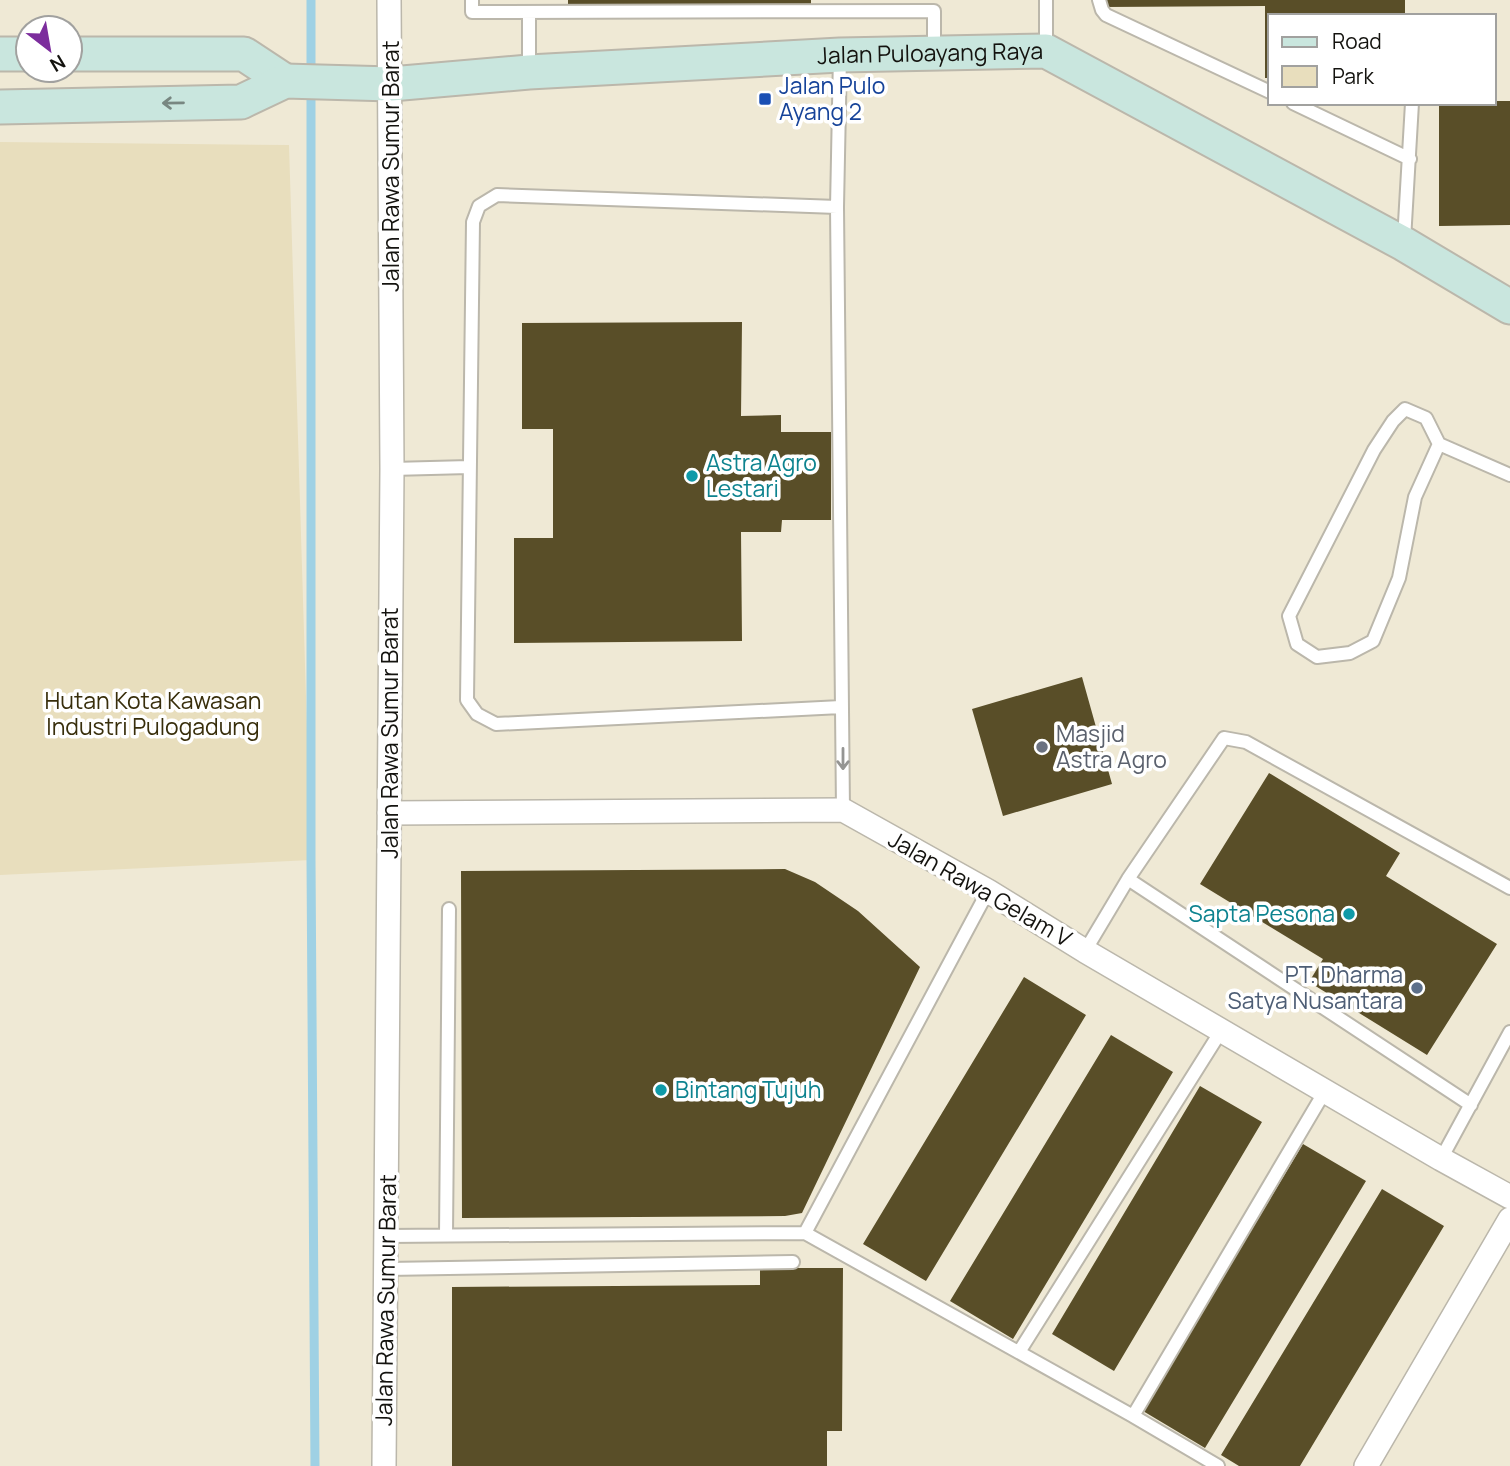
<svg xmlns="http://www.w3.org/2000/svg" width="1510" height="1466" font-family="Manrope,sans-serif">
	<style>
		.built { fill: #efe9d5; fill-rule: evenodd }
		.green { fill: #e8debd }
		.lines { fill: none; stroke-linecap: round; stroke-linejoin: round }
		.stream { stroke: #9fd1e4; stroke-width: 9 }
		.building { fill: #594e28 }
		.lane-casing { stroke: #bbb7ab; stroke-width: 16 }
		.street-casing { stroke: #bbb7ab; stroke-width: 26 }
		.secondary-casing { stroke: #bbb7ab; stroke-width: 37 }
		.lane { stroke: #fff; stroke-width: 12 }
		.street { stroke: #fff; stroke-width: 23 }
		.secondary { stroke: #c9e6de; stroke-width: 33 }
		.oneway { stroke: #788781 }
		.oneway2 { stroke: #959593 }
		.transit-dot { fill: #1a4fb4; stroke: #fff; stroke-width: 2.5 }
		.culture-dot { fill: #0f9aa8; stroke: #fff; stroke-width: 2.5 }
		.worship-dot { fill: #6b7280; stroke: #fff; stroke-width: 2.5 }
		.service-dot { fill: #5c6f8a; stroke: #fff; stroke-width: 2.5 }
		.labels { text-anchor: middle; stroke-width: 7; stroke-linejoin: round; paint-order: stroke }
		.street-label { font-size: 23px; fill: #14130f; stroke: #fff }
		.transit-label { font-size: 23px; fill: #164399; stroke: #fff; text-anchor: start }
		.culture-label { font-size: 23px; fill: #0d838f; stroke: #fff; text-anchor: start }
		.park-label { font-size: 23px; fill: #382e0b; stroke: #fff }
		.worship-label { font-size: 23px; fill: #5b616d; stroke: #fff; text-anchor: start }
		.service-label { font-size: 23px; fill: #4e5e75; stroke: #fff; text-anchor: end }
	</style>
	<rect width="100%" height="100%" fill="#f9f5e8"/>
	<path class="built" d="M0,0H1510V1466H0ZM1270,16H1494V103H1270ZM28,28H70V70H28Z"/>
	<path class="green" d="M0,142L289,145L311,860L0,875Z"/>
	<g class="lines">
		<path class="stream" d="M311,75V0
			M311,89V860L315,1466"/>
	</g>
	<path class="building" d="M568,0H811V4L568,6Z
		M1104,0H1405V16H1270V78H1265V6L1105,7Z
		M1494,101H1510V225L1439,226V103Z
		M742,322L741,416L781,415V432H831V520H782L781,532H741L742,641L514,643V538H553V429H522V323Z
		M1082,677L1112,784L1003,816L972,709Z
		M1269,773L1400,853L1386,876L1497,944L1427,1055L1309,982L1323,959L1200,884Z
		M785,869L815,882L858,911L920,967L802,1213L785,1216L462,1218L461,871Z
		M1024,977L1086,1015L926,1281L863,1244Z
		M1111,1035L1173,1072L1013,1339L950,1301Z
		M1200,1086L1262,1122L1114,1371L1052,1334Z
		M1303,1144L1366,1181L1205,1448L1143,1411Z
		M1382,1189L1444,1226L1300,1466H1239L1221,1455Z
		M760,1268H843L842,1431H827V1466H452V1287L760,1285Z"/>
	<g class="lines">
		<g class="lane-casing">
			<path id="lane" d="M472,0V12L934,11V52
				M1099,0L1102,10L1106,15L1270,92
				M529,12V71
				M1046,50V0
				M840,55L837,207L843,810
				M1293,103L1410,159
				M837,207L497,195L479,206L473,222L467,700L477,714L496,724L841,707
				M1404,240L1412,103
				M1439,444L1415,497L1399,578L1373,641L1350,653L1317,657L1297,644L1289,616L1374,450L1393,421L1405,409L1426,418L1439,444L1510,475
				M392,469L469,467
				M1128,879L1471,1105
				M1085,951L1128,879L1224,738L1246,742L1510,888
				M1441,1159L1510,1032
				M805,1233L988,891
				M446,1235L449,909
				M387,1236L805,1233L1133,1416L1218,1466
				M387,1269L793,1262
				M1019,1352L1221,1031
				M1133,1416L1325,1091"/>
		</g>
		<g class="street-casing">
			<path id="street" d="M389,813L843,810L988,891L1085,951L1441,1159L1510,1197
				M384,1466L392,469L389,0
				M1366,1466L1510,1219"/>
		</g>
		<g class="secondary-casing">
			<g id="secondary">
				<path d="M0,54H28"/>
				<path d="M70,54H244L285,81"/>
				<path id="s1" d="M0,107L241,102L285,81L391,84L529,72L840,55L1046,51L1404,244L1510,307"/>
			</g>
		</g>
		<use href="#lane" class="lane"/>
		<use href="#street" class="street"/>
		<use href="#secondary" class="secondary"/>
	</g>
	<defs><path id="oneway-shaft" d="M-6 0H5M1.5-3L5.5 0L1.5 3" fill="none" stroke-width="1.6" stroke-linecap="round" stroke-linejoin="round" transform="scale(1.75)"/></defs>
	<use class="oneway" href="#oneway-shaft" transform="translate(173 103) rotate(179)"/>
	<use class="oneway2" href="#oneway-shaft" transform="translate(843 759) rotate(90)"/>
	<rect class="transit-dot" x="758" y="92" width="14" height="14" rx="3.5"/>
	<g class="culture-dot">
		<circle cx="692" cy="476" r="7"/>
		<circle cx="1349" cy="914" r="7"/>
		<circle cx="661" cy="1090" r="7"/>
	</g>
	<circle class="worship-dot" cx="1042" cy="747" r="7"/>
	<circle class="service-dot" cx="1417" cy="988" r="7"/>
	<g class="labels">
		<g class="street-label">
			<text dy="8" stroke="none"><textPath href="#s1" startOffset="936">Jalan Puloayang Raya</textPath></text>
			<text transform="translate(391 166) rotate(-90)" y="8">Jalan Rawa Sumur Barat</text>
			<text transform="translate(390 733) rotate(-90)" y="8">Jalan Rawa Sumur Barat</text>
			<text transform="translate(980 889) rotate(30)" y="8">Jalan Rawa Gelam V</text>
			<text transform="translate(386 1300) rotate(-89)" y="8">Jalan Rawa Sumur Barat</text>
		</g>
		<g class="transit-label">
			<text x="779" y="94">Jalan Pulo<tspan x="779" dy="26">Ayang 2</tspan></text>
		</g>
		<g class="culture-label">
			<text x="706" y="471">Astra Agro<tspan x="706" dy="26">Lestari</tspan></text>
			<text x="1335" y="922" text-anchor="end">Sapta Pesona</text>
			<text x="675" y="1098">Bintang Tujuh</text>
		</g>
		<g class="park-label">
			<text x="153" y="709">Hutan Kota Kawasan<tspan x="153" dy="26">Industri Pulogadung</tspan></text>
		</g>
		<g class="worship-label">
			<text x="1056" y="742">Masjid<tspan x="1056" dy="26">Astra Agro</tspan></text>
		</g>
		<g class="service-label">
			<text x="1403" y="983">PT. Dharma<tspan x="1403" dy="26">Satya Nusantara</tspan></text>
		</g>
	</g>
	<rect x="1268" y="14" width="228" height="91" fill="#ffffff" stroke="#a1a19f" stroke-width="2"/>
	<rect x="1282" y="37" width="35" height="10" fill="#c9e6de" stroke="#a1a19f" stroke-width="2"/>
	<text x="1332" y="49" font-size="21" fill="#14130f">Road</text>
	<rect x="1282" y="66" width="35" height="21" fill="#e8debd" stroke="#a1a19f" stroke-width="2"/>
	<text x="1332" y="84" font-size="21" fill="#14130f">Park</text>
	<g transform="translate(49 49) rotate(149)"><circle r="33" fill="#ffffff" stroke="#a1a19f" stroke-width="2"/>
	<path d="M0-5L12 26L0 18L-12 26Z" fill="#7c2d9d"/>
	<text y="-10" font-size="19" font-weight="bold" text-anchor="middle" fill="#14130f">N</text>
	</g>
</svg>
